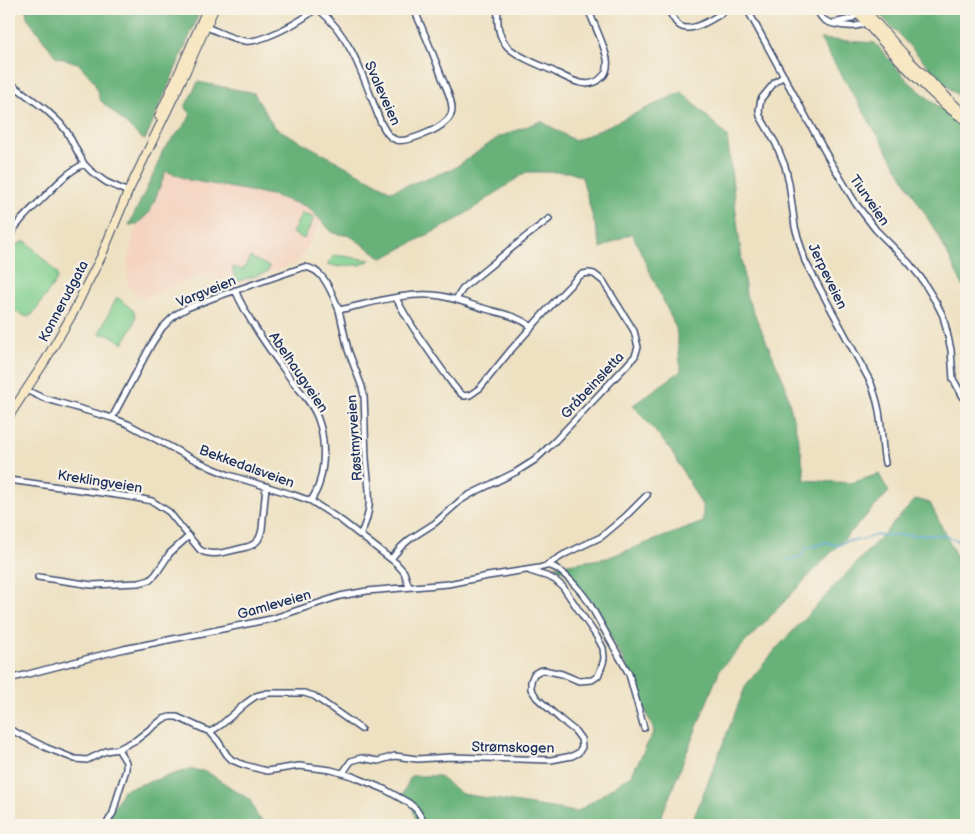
<svg xmlns="http://www.w3.org/2000/svg" width="975" height="834" font-family="'Balsamiq Sans',sans-serif">
	<style>
		.built { fill: #f4d3c0 }
		.green { fill: #81cf8f; stroke: #4e7f76 }
		.forest { fill: #68b27a; stroke: #42706c }
		.lines { fill: none; stroke-linecap: round; stroke-linejoin: round }
		.stream { stroke: #4fa5cb; stroke-width: 2 }
		.minor-casing { stroke: #3b4a6d; stroke-width: 8 }
		.secondary-casing { stroke: #3b4a6d; stroke-width: 10 }
		.minor { stroke: #fff; stroke-width: 5 }
		.secondary { stroke: #f7e8c3; stroke-width: 8 }
		.labels { text-anchor: middle; stroke-width: 4.5; stroke-linejoin: round; paint-order: stroke }
		.street-label { font-size: 14px; fill: #1b2f5e; stroke: #f7f3e8 }
	</style>
	<rect width="100%" height="100%" fill="#f7f3e8"/>
	<filter id="ink" filterUnits="userSpaceOnUse"><feTurbulence type="fractalNoise" baseFrequency=".02" numOctaves="2"/><feDisplacementMap in="SourceGraphic" scale="10" xChannelSelector="R" yChannelSelector="G"/><feConvolveMatrix kernelMatrix="1 2 1 2 8 2 1 2 1" color-interpolation-filters="sRGB"/></filter>
	<filter id="wash" filterUnits="userSpaceOnUse"><feTurbulence type="fractalNoise" baseFrequency=".0096" numOctaves="4" result="noise"/><feDisplacementMap in="SourceGraphic" scale="20" xChannelSelector="R" yChannelSelector="G"/><feGaussianBlur stdDeviation="1.12" result="paint"/><feColorMatrix in="noise" values="0 0 0 0 0 0 0 0 0 0 0 0 0 0 0 0 0 1.4 0 .05"/><feComposite in="paint" operator="in"/></filter>
	<g filter="url(#wash)">
		<rect width="100%" height="100%" fill="#eee1c2"/>
		<path class="built" d="M165,171L189,180L271,195L308,207L323,220L298,262L238,284L232,276L218,280V273H205L143,299L127,284L128,260L136,225L150,212Z"/>
		<path class="green" d="M302,213L314,218L304,239L292,233Z
			M26,241L57,273V280L32,315L27,317L9,308V269L17,244Z
			M335,255L370,260L361,265H354L339,267L327,264Z
			M250,257L270,267L267,272L236,282L232,268L234,267L243,270Z
			M117,297L134,311L136,317L134,321V324L123,343L108,334L103,335L99,333Z"/>
		<path class="forest" d="M26,9H201L145,140L140,137L100,100L94,81L78,63L56,57L27,17Z
			M875,9H966V103L946,85Z
			M820,39L875,43L908,81L966,130V292L939,237Z
			M198,82L254,93L274,127L391,191L453,169L499,137L541,121L575,141L682,92L727,136L746,295L785,384L801,451L805,480L851,483L879,474L889,492L720,669L658,825H417L412,805L401,798L411,776H438L462,794L577,812L632,774L654,731L628,668L590,601L565,571L554,566L607,558L703,522V507L670,449L633,405L681,371L676,328L632,233L601,248L582,177L569,172H526L458,219L383,258L350,236L333,233L308,207L271,195L189,180L166,171L150,212L136,225H129L155,171L163,150L187,122L191,114L185,107Z
			M916,499L930,503L958,560L966,562V825H691L746,685L777,648Z
			M190,769L207,772L250,800L257,816L268,825H105L123,790Z"/>
		<g class="lines">
			<path class="stream" d="M787,560L803,556L805,549L827,542L838,546L846,541L861,540L877,535H943L966,544"/>
		</g>
	</g>
	<g filter="url(#ink)">
		<g class="lines">
			<g class="minor-casing">
				<path id="minor" d="M318,9C353,37 365,83 381,123C385,130 388,137 396,140C406,143 438,130 445,122C449,119 452,114 452,109C452,99 446,88 443,80C434,56 424,32 414,9
					M498,9C497,21 497,35 506,45C515,56 540,65 553,71C567,78 589,92 602,77C607,73 608,65 607,59C604,44 594,24 588,9
					M668,9C671,14 674,22 680,26C692,34 717,16 728,9
					M747,9L829,159L856,204L876,230L909,263L921,278L937,304L943,316L947,332L951,350L953,379L966,402
					M816,9C818,12 820,16 823,19C830,25 858,30 865,22C866,21 868,15 869,15L859,14L851,19L833,23
					M204,26C217,31 231,39 245,41C261,43 303,21 315,9
					M784,76L775,82L761,99L759,110L760,116L776,144L785,166L789,183L795,227L805,261L871,383C875,394 879,406 880,418C882,433 882,448 885,463
					M9,82L45,109L60,123L67,132L84,164L92,172L106,182L128,192
					M9,237C17,222 30,211 42,199C55,186 67,172 84,164
					M235,290C249,322 270,350 290,378C300,391 313,404 318,419C325,437 325,462 320,480C319,488 314,495 311,501
					M456,299L464,287L528,235L549,219
					M26,390L43,398L112,418L128,424L187,456L212,468L229,475L294,495L311,501L342,521L396,563L404,572L409,587
					M112,418L151,345L162,328L175,315L187,308L213,298L304,267C324,268 332,294 339,310
					M9,480L131,497L152,501L169,512L200,550C213,558 233,550 247,547C257,544 260,539 262,529L266,486
					M360,535C375,507 368,488 366,458C365,437 365,416 364,396L362,387L348,350L339,310C372,303 407,291 441,296C457,299 471,305 486,309C503,314 518,316 532,327
					M391,559L401,547L410,539L435,523L461,500L471,494L516,472L535,460L555,441L626,366L635,356L638,347L634,331L603,281L594,274L589,273L583,274L578,277L555,301L510,351L480,388L470,395L464,396C456,391 451,382 446,375C428,350 410,325 396,298
					M547,565L565,554L601,537L625,517L647,495
					M38,577L92,585L139,583L150,580L156,574L170,553L189,536
					M9,679L124,649L271,619L340,596L367,591L448,584L488,576L539,568C543,567 547,565 551,566C562,569 581,591 588,601L629,674L644,728
					M9,729L47,748L75,759L87,760L106,751L118,749L136,740L163,719L170,717H177L210,732L218,741L227,755L232,760L244,765L267,771L299,766L331,770L352,776L384,789L409,803L416,809L426,825
					M210,732L221,725L246,703L256,696L268,693H304L314,696L361,729
					M343,773L351,761L361,758L378,761L395,756L417,759L451,757L551,760L572,756L578,753L582,747L581,739L575,731L560,719L537,698L531,689V681L534,674L539,671L544,670L562,674L579,681L592,680L598,676L603,663L604,658L603,648L597,637L563,587L555,580L549,577L530,571
					M106,825L113,813L119,791L126,770V762L118,749"/>
			</g>
			<g class="secondary-casing">
				<path id="secondary" d="M854,9C878,37 903,66 930,91C941,102 953,113 966,120
					M864,9L911,62L966,116
					M159,116L183,64L207,9
					M9,416L45,361L73,313L85,288L101,257L128,192L186,71L214,9"/>
			</g>
			<use href="#minor" class="minor"/>
			<use href="#secondary" class="secondary"/>
		</g>
	</g>
	<g class="labels">
		<g class="street-label">
			<text transform="translate(383 93) rotate(66)" y="5">Svaleveien</text>
			<text transform="translate(870 200) rotate(55)" y="5">Tiurveien</text>
			<text transform="translate(828 276) rotate(64)" y="5">Jerpeveien</text>
			<text transform="translate(206 291) rotate(-22)" y="5">Vargveien</text>
			<text transform="translate(63 301) rotate(-62)" y="5">Konnerudgata</text>
			<text transform="translate(299 372) rotate(56)" y="5">Abelhaugveien</text>
			<text transform="translate(592 385) rotate(-47)" y="5">Gråbeinsletta</text>
			<text transform="translate(354 438) rotate(-94)" y="5">Røstmyrveien</text>
			<text transform="translate(247 466) rotate(20)" y="5">Bekkedalsveien</text>
			<text transform="translate(100 481) rotate(9)" y="5">Kreklingveien</text>
			<text transform="translate(274 604) rotate(-16)" y="5">Gamleveien</text>
			<text transform="translate(513 747) rotate(1)" y="5">Strømskogen</text>
		</g>
	</g>
	<rect width="975" height="834" fill="none" stroke="#f7f3e8" stroke-width="30"/>
</svg>
